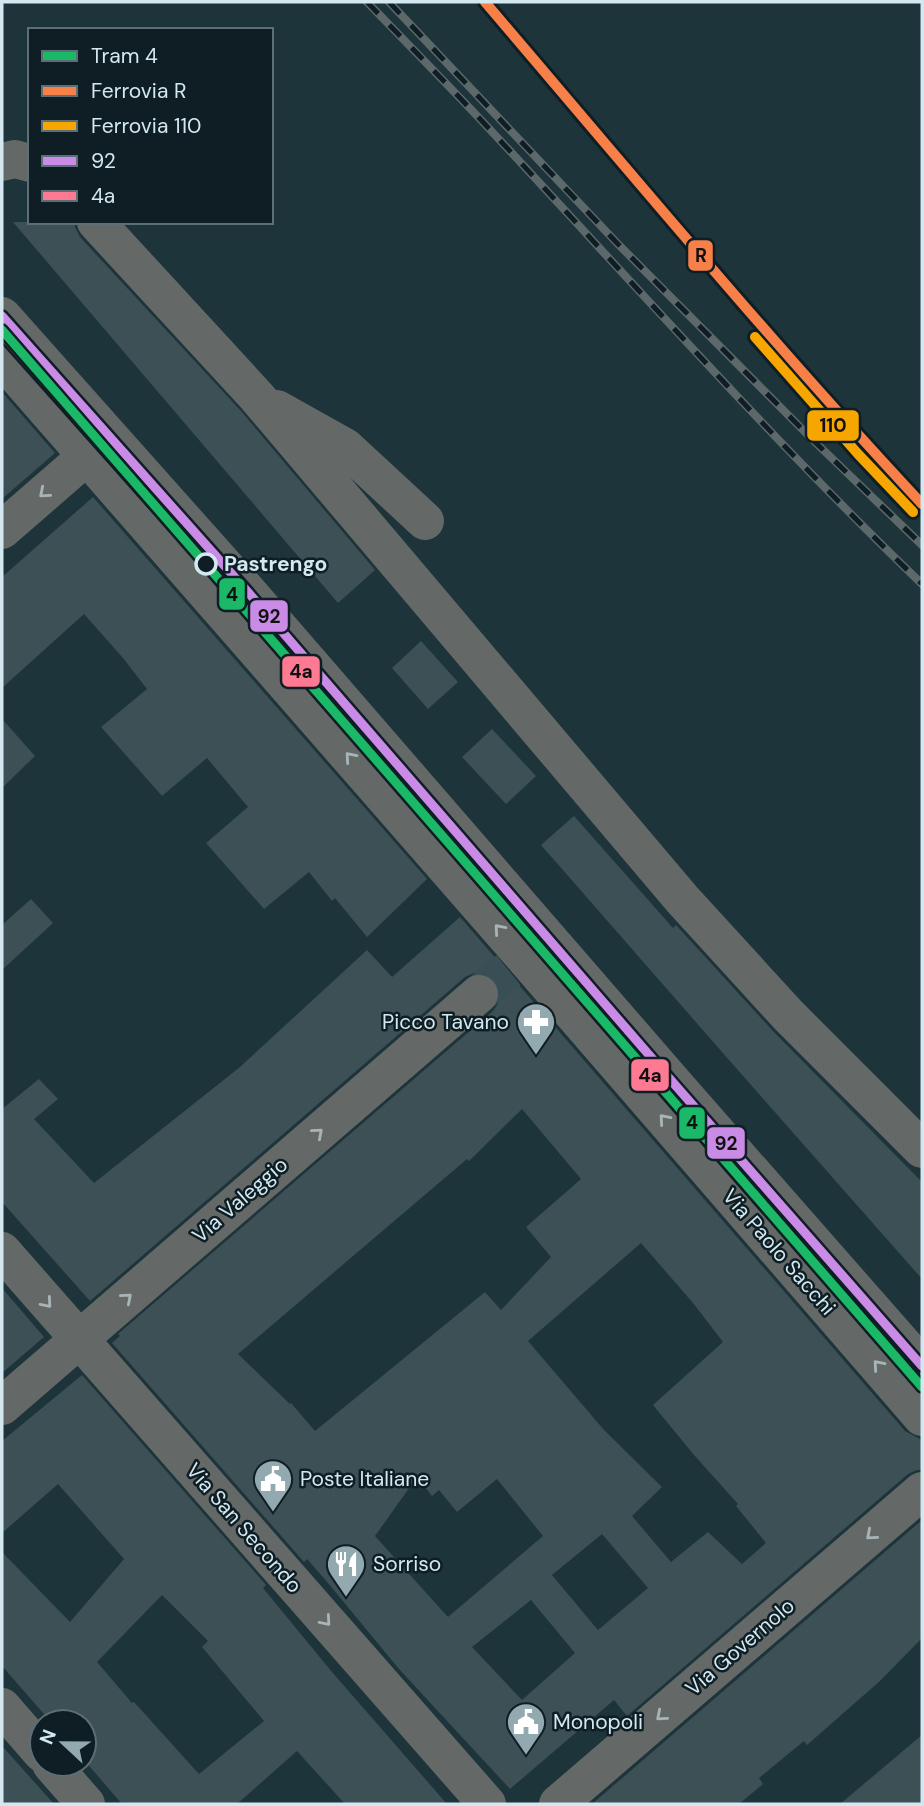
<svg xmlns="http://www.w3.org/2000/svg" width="924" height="1806" font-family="'DM Sans',sans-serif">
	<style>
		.building { fill: #3d5056; fill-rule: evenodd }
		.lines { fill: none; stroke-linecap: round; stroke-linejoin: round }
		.minor-tunnel { stroke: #384f55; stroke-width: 38; stroke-dasharray: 38 19; stroke-linecap: butt }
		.minor { stroke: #646967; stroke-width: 38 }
		.rail-casing { stroke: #5d686a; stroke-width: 8 }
		.rail { stroke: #0e1e24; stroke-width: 5; stroke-dasharray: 16; stroke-linecap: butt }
		.bus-1-casing { stroke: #0e1e24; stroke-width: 14 }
		.bus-2-casing { stroke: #0e1e24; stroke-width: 14 }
		.bus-1 { stroke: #ca8be6; stroke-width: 9 }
		.bus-2 { stroke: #fe7a93; stroke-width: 9 }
		.rail-1-casing { stroke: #0e1e24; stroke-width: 16 }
		.rail-2-casing { stroke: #0e1e24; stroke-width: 16 }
		.rail-1 { stroke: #f78048; stroke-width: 10 }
		.rail-2 { stroke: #f7a600; stroke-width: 10 }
		.tram-1-casing { stroke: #0e1e24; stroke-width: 14 }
		.tram-1 { stroke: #1ab867; stroke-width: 9 }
		.oneway { stroke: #a7b5b9 }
		.stop-dot { fill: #0e1e24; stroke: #d3e8f0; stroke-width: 3.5 }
		.labels { text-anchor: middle; stroke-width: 5; stroke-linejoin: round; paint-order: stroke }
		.stop-label { font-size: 21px; font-weight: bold; fill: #d3e8f0; stroke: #0e1e24; text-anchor: start }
		.poi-label { font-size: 21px; fill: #d3e8f0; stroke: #0e1e24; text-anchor: start }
		.street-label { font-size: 21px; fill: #d3e8f0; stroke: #0e1e24 }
		.line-badge { stroke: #0e1e24; stroke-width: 2.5 }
		.pale-badge-label { font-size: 19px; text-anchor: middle; font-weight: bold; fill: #111 }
	</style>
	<rect width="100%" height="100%" fill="#1d343a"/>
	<path class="building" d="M13,222H75V227L80,237L241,411L375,570L338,603Z
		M2,392L55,453L2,499Z
		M93,497L427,879L367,937L335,898L332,901L309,872L264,909L206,843L248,807L207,758L162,796L101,727L147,689L123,658L84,614L2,688V577Z
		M421,641L458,682L428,709L392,668Z
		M2,719L35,756L2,788Z
		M492,729L536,776L506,804L462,757Z
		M574,816L673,928L676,925L772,1030L922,1182V1279L729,1060L541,845Z
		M31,899L53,923L2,970V925Z
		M460,917L905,1431L922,1440V1470H917L908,1474L627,1716L614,1700L510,1789L399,1669L328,1583L307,1559L304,1562L112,1343L120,1336L118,1334L493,1011L499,1002L501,991L495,979L486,973L476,972L465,977L90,1301L2,1202V1109L39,1079L58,1099L34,1119L94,1183L240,1067L367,950L392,977ZM522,1109L581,1179L526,1227L551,1257L501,1310L485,1292L315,1431L291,1403L290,1404L238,1354L467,1159L469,1161ZM641,1243L693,1303L723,1342L653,1405L694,1455L738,1504L736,1506L766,1543L742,1564L708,1532L671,1562L632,1516L662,1487L604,1430L528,1341ZM417,1477L432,1496L439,1490L457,1512L497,1479L543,1536L448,1617L375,1536ZM602,1534L648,1588L598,1630L552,1575ZM531,1600L575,1653L522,1700L472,1647Z
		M2,1288L44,1337L2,1373Z
		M82,1375L266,1585L263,1588L332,1672L447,1804H345L297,1751L237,1804H122L84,1760V1722H51L2,1666V1552L70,1622L124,1559L58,1484L2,1533V1441ZM162,1595L208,1641L202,1647L264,1721L199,1774L134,1702L132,1703L97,1662Z
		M922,1520V1638L880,1681L807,1745L804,1741L759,1778L763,1784L739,1804H592Z
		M922,1735V1804H840Z
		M2,1746L54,1804H2Z"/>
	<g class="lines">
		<path class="minor-tunnel" d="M479,994L510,969"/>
		<path class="minor" d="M2,162L15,159L30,163
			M96,222L257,397L682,899L788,1015L922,1149
			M2,316L247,591L676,1086L922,1366
			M2,359L524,957L922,1417
			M277,409L345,447L425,521
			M2,530L87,456
			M2,1251L487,1804
			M2,1406L479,994
			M2,1707L42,1753
			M51,1764L86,1804
			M558,1804L922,1491"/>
		<g class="rail-casing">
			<path id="rail" d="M367,2C405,41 443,80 481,120C627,276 768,436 922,584
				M389,2L617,243L815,442L922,545"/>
		</g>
		<use href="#rail" class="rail"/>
		<g class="bus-1-casing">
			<path id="bus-1" d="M2,316L247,591L676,1086L922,1366"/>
		</g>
		<g class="bus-2-casing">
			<path id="bus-2" d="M2,334L238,599L667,1094L913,1374"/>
		</g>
		<use href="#bus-1" class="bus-1"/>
		<use href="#bus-2" class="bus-2"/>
		<g class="rail-1-casing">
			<path id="rail-1" d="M485,2C629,171 771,342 922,504"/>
		</g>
		<g class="rail-2-casing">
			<path id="rail-2" d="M755,337L858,454L913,512"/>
		</g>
		<use href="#rail-1" class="rail-1"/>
		<use href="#rail-2" class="rail-2"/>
		<g class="tram-1-casing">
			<path id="tram-1" d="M2,330L922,1387"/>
		</g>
		<use href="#tram-1" class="tram-1"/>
	</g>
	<defs><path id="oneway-chevron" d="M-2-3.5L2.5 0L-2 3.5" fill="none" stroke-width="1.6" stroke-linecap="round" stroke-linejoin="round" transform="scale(1.75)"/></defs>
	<g class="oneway">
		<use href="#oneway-chevron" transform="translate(44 493) rotate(139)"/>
		<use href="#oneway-chevron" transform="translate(350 757) rotate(-131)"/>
		<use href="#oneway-chevron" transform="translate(499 929) rotate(-131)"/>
		<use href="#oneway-chevron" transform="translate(664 1119) rotate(-131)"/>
		<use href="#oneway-chevron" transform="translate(318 1133) rotate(-41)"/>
		<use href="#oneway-chevron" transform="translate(127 1298) rotate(-41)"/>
		<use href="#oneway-chevron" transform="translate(47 1303) rotate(49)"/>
		<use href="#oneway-chevron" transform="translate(878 1365) rotate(-131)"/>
		<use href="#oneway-chevron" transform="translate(871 1535) rotate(139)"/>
		<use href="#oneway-chevron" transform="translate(326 1621) rotate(49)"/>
		<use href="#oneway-chevron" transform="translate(661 1716) rotate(139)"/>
	</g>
	<defs>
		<g id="pharmacy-pin" transform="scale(2.0125)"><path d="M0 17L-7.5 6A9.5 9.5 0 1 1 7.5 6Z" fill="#93a9b0" stroke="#0e1e24"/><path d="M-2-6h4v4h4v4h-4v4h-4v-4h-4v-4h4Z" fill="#fff"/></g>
		<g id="civic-pin" transform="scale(2.0125)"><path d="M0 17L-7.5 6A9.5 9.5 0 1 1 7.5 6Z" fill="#93a9b0" stroke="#0e1e24"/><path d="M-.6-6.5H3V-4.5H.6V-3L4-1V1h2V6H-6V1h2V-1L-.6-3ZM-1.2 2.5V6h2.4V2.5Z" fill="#fff"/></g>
		<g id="restaurant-pin" transform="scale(2.0125)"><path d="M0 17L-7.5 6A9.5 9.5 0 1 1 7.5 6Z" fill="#93a9b0" stroke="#0e1e24"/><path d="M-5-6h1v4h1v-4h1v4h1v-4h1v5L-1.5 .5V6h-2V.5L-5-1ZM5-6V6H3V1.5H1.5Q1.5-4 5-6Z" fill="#fff"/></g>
	</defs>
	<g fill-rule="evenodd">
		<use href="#pharmacy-pin" x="536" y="1022"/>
		<use href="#civic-pin" x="273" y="1479"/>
		<use href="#restaurant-pin" x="346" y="1564"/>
		<use href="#civic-pin" x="526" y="1722"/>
	</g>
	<circle class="stop-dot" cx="206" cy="564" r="10"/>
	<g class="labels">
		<g class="stop-label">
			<text x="224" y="571">Pastrengo</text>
		</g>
		<g class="poi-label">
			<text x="509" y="1029" text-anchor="end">Picco Tavano</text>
			<text x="300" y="1486">Poste Italiane</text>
			<text x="373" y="1571">Sorriso</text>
			<text x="553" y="1729">Monopoli</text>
		</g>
		<g class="street-label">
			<text transform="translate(240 1200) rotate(-41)" y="7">Via Valeggio</text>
			<text transform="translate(779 1252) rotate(49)" y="7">Via Paolo Sacchi</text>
			<text transform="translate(244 1528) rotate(49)" y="7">Via San Secondo</text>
			<text transform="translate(740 1647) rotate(-41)" y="7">Via Governolo</text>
		</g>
	</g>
	<g class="line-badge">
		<rect x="687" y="239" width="27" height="33" rx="7" fill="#f78048"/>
		<rect x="806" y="409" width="54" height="33" rx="7" fill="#f7a600"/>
		<rect x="218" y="577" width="28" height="34" rx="7" fill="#1ab867"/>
		<rect x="249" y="599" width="40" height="34" rx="7" fill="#ca8be6"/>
		<rect x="281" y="655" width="40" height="33" rx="7" fill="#fe7a93"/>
		<rect x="630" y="1058" width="40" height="34" rx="7" fill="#fe7a93"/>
		<rect x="678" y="1106" width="28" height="34" rx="7" fill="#1ab867"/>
		<rect x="706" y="1126" width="40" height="34" rx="7" fill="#ca8be6"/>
	</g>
	<g class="pale-badge-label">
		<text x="701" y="262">R</text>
		<text x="833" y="432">110</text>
		<text x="232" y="601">4</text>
		<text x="269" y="623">92</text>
		<text x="301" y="678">4a</text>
		<text x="650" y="1082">4a</text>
		<text x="692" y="1129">4</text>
		<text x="726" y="1150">92</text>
	</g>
	<rect width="924" height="1806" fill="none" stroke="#d3e8f0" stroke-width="7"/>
	<rect x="28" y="28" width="245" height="196" fill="#0e1e24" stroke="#5d6f76" stroke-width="2"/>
	<rect x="42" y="51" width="35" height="10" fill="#1ab867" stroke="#5d6f76" stroke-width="2"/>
	<text x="91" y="63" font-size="21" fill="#d3e8f0">Tram 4</text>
	<rect x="42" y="86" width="35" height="10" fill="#f78048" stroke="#5d6f76" stroke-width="2"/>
	<text x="91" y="98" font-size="21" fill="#d3e8f0">Ferrovia R</text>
	<rect x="42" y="121" width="35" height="10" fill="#f7a600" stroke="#5d6f76" stroke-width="2"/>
	<text x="91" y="133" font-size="21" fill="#d3e8f0">Ferrovia 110</text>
	<rect x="42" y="156" width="35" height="10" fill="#ca8be6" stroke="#5d6f76" stroke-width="2"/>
	<text x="91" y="168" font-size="21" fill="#d3e8f0">92</text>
	<rect x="42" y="191" width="35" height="10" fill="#fe7a93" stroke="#5d6f76" stroke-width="2"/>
	<text x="91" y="203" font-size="21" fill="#d3e8f0">4a</text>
	<g transform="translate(63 1743) rotate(292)"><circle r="33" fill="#0e1e24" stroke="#5d6f76" stroke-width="2"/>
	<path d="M0-5L12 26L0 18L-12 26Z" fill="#93a9b0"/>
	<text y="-10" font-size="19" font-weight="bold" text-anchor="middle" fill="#d3e8f0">N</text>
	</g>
</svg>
